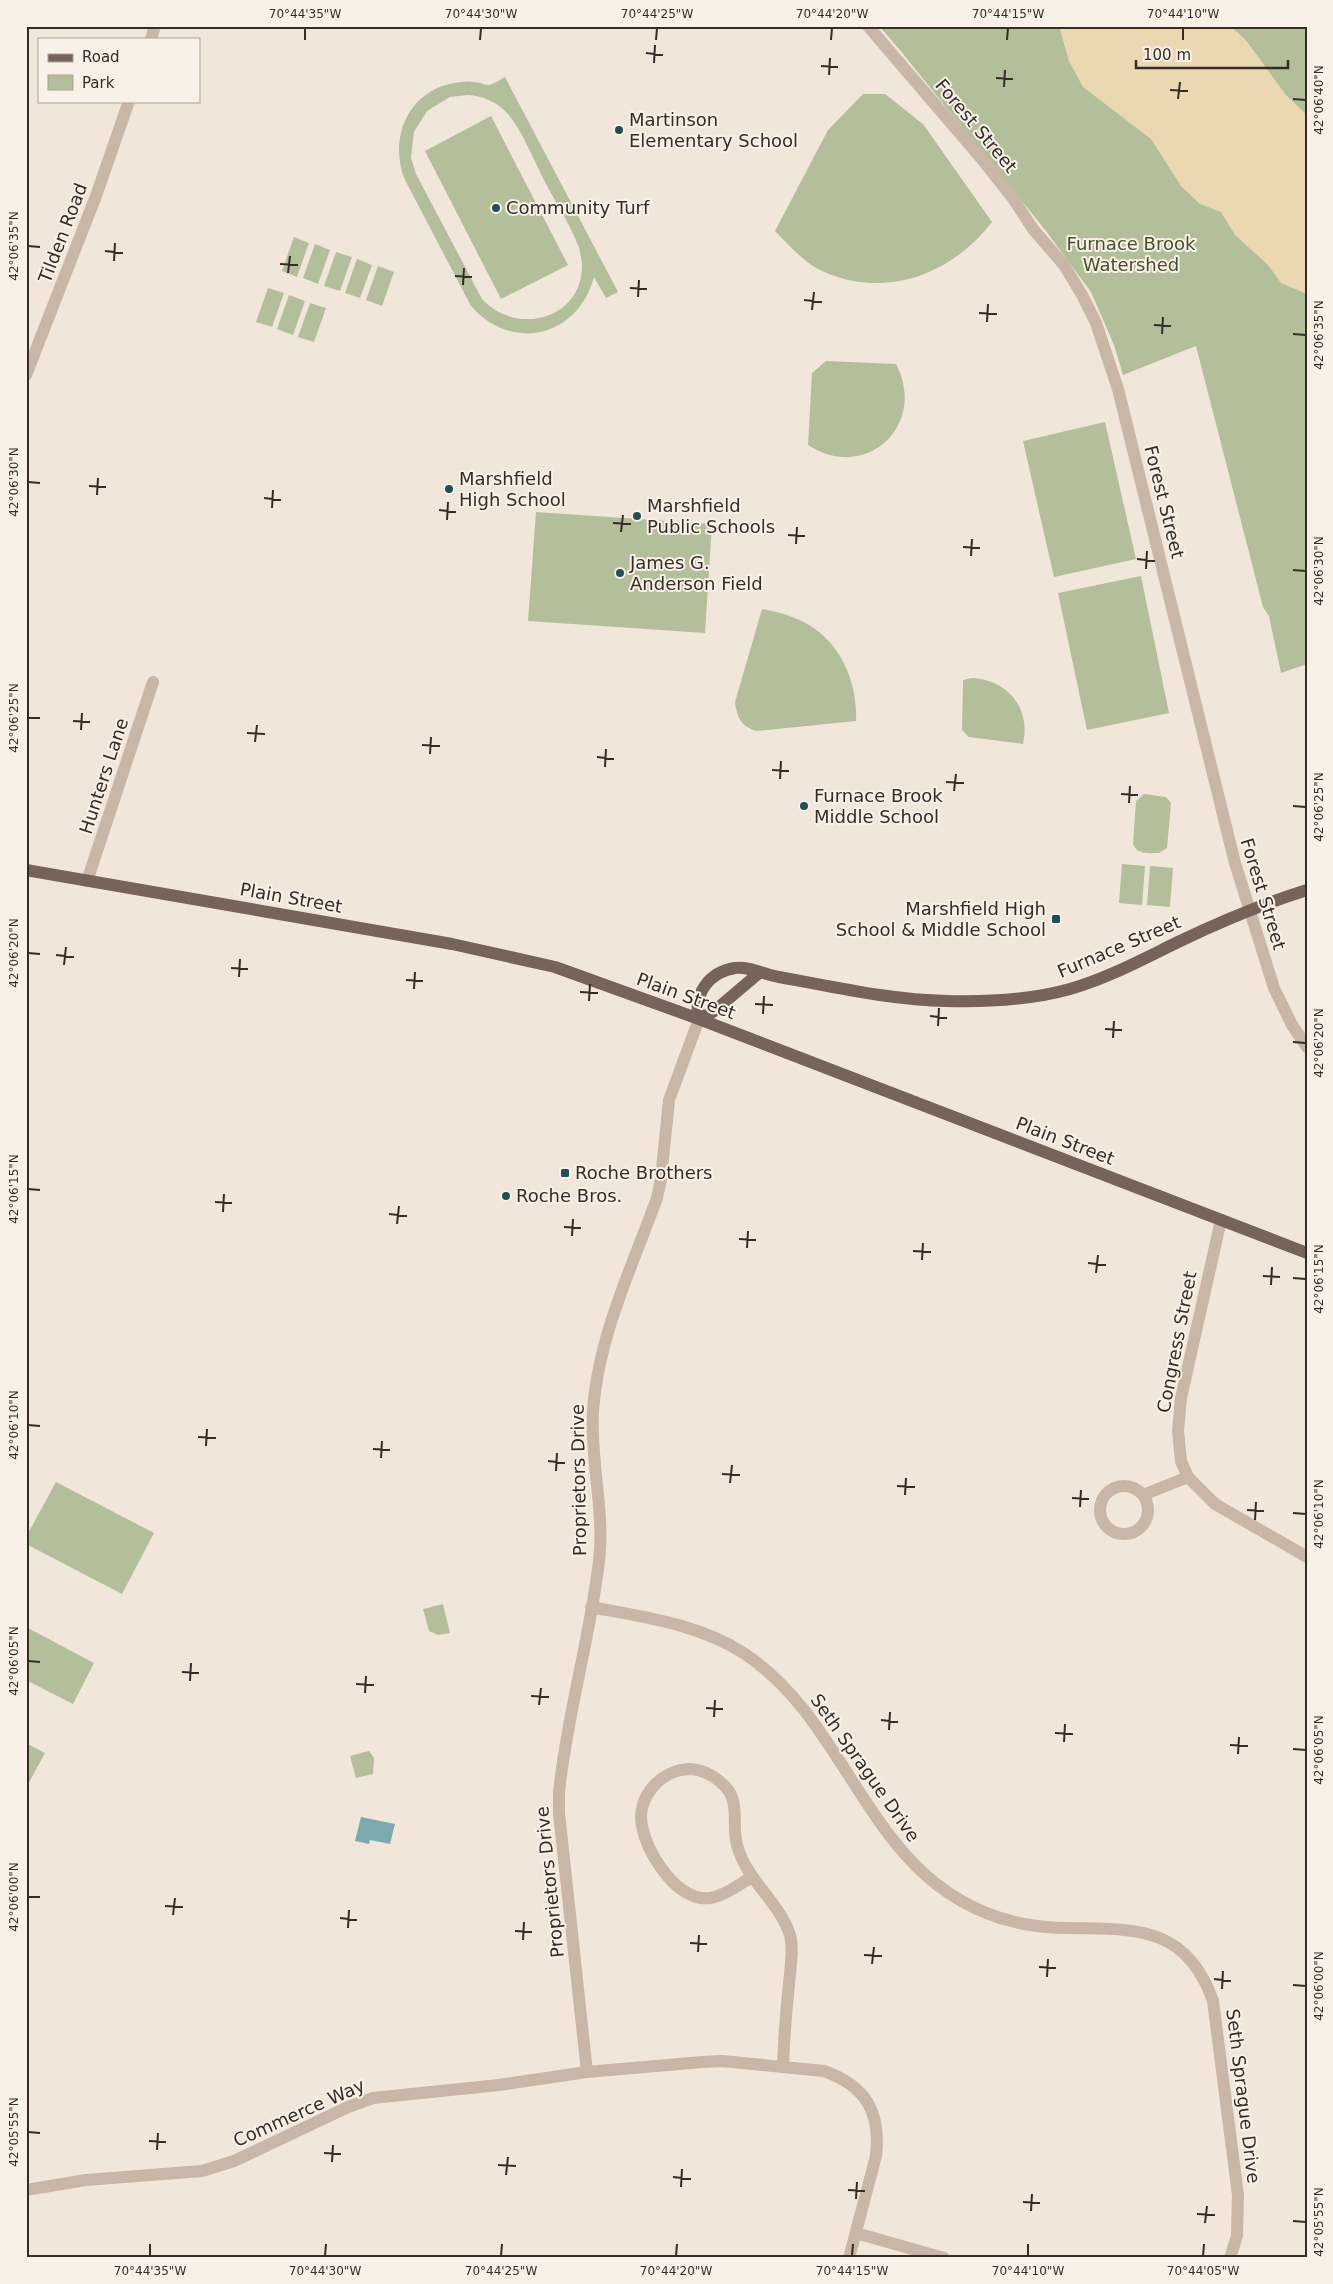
<svg xmlns="http://www.w3.org/2000/svg" width="1333" height="2284" font-family="'DejaVu Sans',sans-serif">
	<style>
		.green { fill: #b3bf9b; fill-rule: evenodd }
		.sand { fill: #ebd8b2 }
		.water { fill: #7aaaad }
		.lines { fill: none; stroke-linecap: round; stroke-linejoin: round }
		.minor { stroke: #c8b6a7; stroke-width: 12 }
		.major { stroke: #766359; stroke-width: 12 }
		.ticks { fill: none; stroke: #352c27; stroke-width: 2 }
		.poi-dot { fill: #1e5155; stroke: #f9f0e7; stroke-width: 2 }
		.labels { text-anchor: middle; stroke-width: 4; stroke-linejoin: round; paint-order: stroke }
		.poi-label { font-size: 18px; fill: #352c27; stroke: #f9f0e7; text-anchor: start }
		.street-label { font-size: 18px; fill: #352c27; stroke: #f9f0e7 }
		.park-label { font-size: 18px; fill: #44522c; stroke: #f9f0e7 }
		.neatline { fill: none; stroke: #352c27; stroke-width: 2 }
		.ticks-label { font-size: 12px; text-anchor: middle; fill: #352c27 }
	</style>
	<rect width="100%" height="100%" fill="#f1e6da"/>
	<path class="green" d="M879,26H1307V664L1281,673L1269,616L1263,607L1196,346L1123,375L1114,345L1091,292L1046,231L899,49Z
		M505,77L618,292L606,298L594,277C578,337 512,353 471,306L405,180C388,139 408,91 454,83C463,81 472,81 481,83C483,84 486,85 488,85C493,85 501,79 505,77ZM468,95C483,96 497,102 508,114C523,132 533,159 544,180C555,202 571,225 579,248C580,252 581,258 582,263C584,319 517,337 482,299L416,174L411,158L414,132L427,111L450,97Z
		M863,94H885L923,124L992,222C952,274 886,300 822,271C803,262 790,246 775,231L828,130Z
		M491,116L568,265L501,299L425,151Z
		M294,237L309,243L297,277L282,271Z
		M315,244L330,250L318,284L303,278Z
		M336,252L352,257L340,291L324,286Z
		M357,259L372,265L360,298L345,293Z
		M378,266L394,272L382,306L366,300Z
		M268,288L284,293L272,327L256,322Z
		M289,295L305,301L293,335L277,329Z
		M310,303L326,308L314,342L298,337Z
		M826,361L896,364C928,425 866,483 808,445L812,373Z
		M1105,422L1136,559L1054,577L1023,441Z
		M536,512L712,524L705,633L528,621Z
		M1141,576L1169,713L1087,730L1058,593Z
		M762,609C772,611 782,613 792,617C836,632 858,677 856,721L757,731C741,727 737,717 735,702Z
		M972,678C1008,680 1031,708 1023,744L969,737L962,730L963,680Z
		M1144,794L1166,797L1171,803L1167,848L1159,853C1149,853 1137,855 1133,844L1136,801Z
		M1122,864L1145,866L1142,905L1119,903Z
		M1150,866L1173,868L1170,907L1147,905Z
		M56,1482L154,1533L122,1594L26,1544V1537Z
		M443,1604L450,1633L438,1635L429,1631L423,1609Z
		M26,1627L94,1663L73,1704L26,1680Z
		M26,1743L45,1753L26,1788Z
		M369,1751L374,1758L373,1774L356,1778L350,1756Z"/>
	<path class="sand" d="M1059,26H1230L1245,39L1286,95L1307,115V294L1281,283L1268,265L1235,235L1221,212L1200,204L1181,186L1151,139L1083,87L1069,61Z"/>
	<path class="water" d="M361,1817L395,1824L390,1844L370,1840L369,1844L355,1841Z"/>
	<g class="lines">
		<path class="minor" d="M868,26L981,158L1012,197L1033,229L1064,265L1082,295L1096,323L1118,389L1235,863L1274,988L1292,1025L1307,1047
			M151,39L155,26
			M26,375L96,196L129,101
			M87,881L153,682
			M1221,1220L1181,1398L1178,1431L1181,1461L1188,1477L1215,1504L1307,1557
			M1100 1510a24 24 0 1 1 48 0a24 24 0 1 1-48 0Z
			M1143,1495L1188,1477
			M591,1607C643,1617 700,1624 745,1654C855,1727 868,1887 1015,1922C1094,1941 1178,1900 1213,2001L1238,2195L1237,2236L1230,2258
			M752,1877C738,1885 718,1901 701,1898C672,1893 647,1852 642,1826C636,1797 661,1770 689,1769C703,1769 719,1778 728,1790C739,1804 732,1827 737,1845C746,1880 779,1901 790,1935C794,1949 790,1970 789,1984C786,2012 784,2039 783,2067
			M587,2072L559,1813V1792C567,1714 590,1639 599,1561C605,1511 590,1461 593,1411C598,1337 632,1267 657,1198L661,1179L669,1100L699,1019
			M26,2190L86,2180L202,2171L234,2161L348,2107L373,2098L499,2085L587,2072L702,2062L722,2061L824,2071C866,2086 881,2112 876,2156L849,2258
			M856,2233L944,2258"/>
		<path class="major" d="M26,870L452,944L555,967L699,1019L1307,1253
			M699,1019C693,994 709,972 735,968C750,966 765,975 779,977C835,987 890,1000 947,1001C988,1002 1031,1000 1070,989C1108,978 1143,959 1178,942C1220,922 1262,904 1307,890
			M699,1019L713,1012L759,973"/>
	</g>
	<path class="ticks" d="M305,40V28M480,40L481,28M656,40L657,28M831,40L832,28M1007,40L1008,28M1183,40V28M646,53L663,55M654,63L655,45M821,66L838,67M829,75L830,58M996,78L1013,79M1004,87L1005,70M1170,90L1188,91M1178,99L1180,82M1293,99L1306,100M28,246L40,247M105,251L123,253M114,261L115,243M280,264L298,265M288,273L290,256M455,276L472,277M463,285L464,268M630,288L647,289M638,297L639,280M804,300L822,302M812,310L814,292M979,313L997,314M987,322L988,304M1154,325L1171,326M1162,334L1163,317M1293,334L1306,335M28,482L40,483M89,486L106,487M97,495L98,478M264,498L281,500M272,508L273,490M439,510L456,512M447,520L448,502M613,523L631,524M621,532L623,515M788,535L805,536M796,544L797,527M963,547L980,548M971,556L972,539M1137,559L1155,561M1146,569L1147,551M1293,570L1306,571M28,718H40M73,721L90,722M81,730L82,713M247,733L265,734M255,742L257,725M422,745L440,746M430,754L431,737M597,757L614,759M605,767L606,749M772,770L789,771M780,779L781,761M946,782L964,783M954,791L956,774M1121,794L1138,795M1129,803L1130,786M1293,806L1306,807M28,953L40,954M56,955L74,957M64,965L66,947M231,968L248,969M239,977L240,959M406,980L423,981M414,989L415,972M580,992L598,993M589,1001L590,984M755,1004L773,1005M763,1014L764,996M930,1016L947,1018M938,1026L939,1008M1105,1029L1122,1030M1113,1038L1114,1021M1293,1042L1306,1043M28,1189L40,1190M215,1202L232,1203M223,1212L224,1194M389,1214L407,1216M397,1224L399,1206M564,1227L581,1228M572,1236L573,1219M739,1239L756,1240M747,1248L748,1231M913,1251L931,1252M922,1260L923,1243M1088,1263L1106,1265M1096,1273L1098,1255M1263,1276L1280,1277M1293,1278L1306,1279M1271,1285L1272,1267M28,1425L40,1426M198,1437L216,1438M206,1446L207,1429M373,1449L390,1450M381,1458L382,1441M548,1461L565,1463M556,1471L557,1453M722,1474L740,1475M730,1483L732,1465M897,1486L915,1487M905,1495L906,1478M1072,1498L1089,1499M1080,1507L1081,1490M1247,1510L1264,1511M1293,1513L1306,1514M1255,1520L1256,1502M28,1661L40,1662M182,1672L199,1673M190,1681L191,1663M356,1684L374,1685M365,1693L366,1676M531,1696L549,1697M539,1705L541,1688M706,1708L723,1709M714,1717L715,1700M881,1720L898,1722M889,1730L890,1712M1055,1733L1073,1734M1064,1742L1065,1724M1230,1745L1248,1746M1293,1749L1306,1750M1238,1754L1239,1737M28,1897H40M165,1906L183,1907M173,1915L175,1898M340,1918L357,1920M348,1928L349,1910M515,1931L532,1932M523,1940L524,1922M690,1943L707,1944M698,1952L699,1935M864,1955L882,1956M872,1964L874,1947M1039,1967L1056,1968M1047,1977L1048,1959M1214,1979L1231,1981M1293,1985L1306,1986M1222,1989L1223,1971M28,2132L40,2133M149,2141L166,2142M157,2150L158,2133M324,2153L341,2154M332,2162L333,2145M498,2165L516,2166M506,2175L508,2157M673,2177L691,2179M681,2187L682,2169M848,2190L865,2191M856,2199L857,2182M1023,2202L1040,2203M1031,2211L1032,2194M1197,2214L1215,2215M1293,2221L1306,2222M1205,2223L1207,2206M150,2256V2244M325,2256L326,2244M501,2256L502,2244M676,2256L677,2244M852,2256L853,2244M1028,2256V2244M1203,2256L1204,2244"/>
	<g class="poi-dot">
		<circle cx="619" cy="130" r="5"/>
		<circle cx="496" cy="208" r="5"/>
		<circle cx="449" cy="489" r="5"/>
		<circle cx="637" cy="516" r="5"/>
		<circle cx="620" cy="573" r="5"/>
		<circle cx="804" cy="806" r="5"/>
		<rect x="1051" y="914" width="10" height="10" rx="2.5"/>
		<rect x="560" y="1168" width="10" height="10" rx="2.5"/>
		<circle cx="506" cy="1196" r="5"/>
	</g>
	<g class="labels">
		<g class="poi-label">
			<text x="629" y="126">Martinson<tspan x="629" dy="21">Elementary School</tspan></text>
			<text x="506" y="214">Community Turf</text>
			<text x="459" y="485">Marshfield<tspan x="459" dy="21">High School</tspan></text>
			<text x="647" y="512">Marshfield<tspan x="647" dy="21">Public Schools</tspan></text>
			<text x="630" y="569">James G.<tspan x="630" dy="21">Anderson Field</tspan></text>
			<text x="814" y="802">Furnace Brook<tspan x="814" dy="21">Middle School</tspan></text>
			<text x="1046" y="915" text-anchor="end">Marshfield High<tspan x="1046" dy="21">School &amp; Middle School</tspan></text>
			<text x="575" y="1179">Roche Brothers</text>
			<text x="516" y="1202">Roche Bros.</text>
		</g>
		<g class="street-label">
			<text transform="translate(976 126) rotate(50)" y="6">Forest Street</text>
			<text transform="translate(63 233) rotate(-69)" y="6">Tilden Road</text>
			<text transform="translate(1164 502) rotate(76)" y="6">Forest Street</text>
			<text transform="translate(104 776) rotate(-72)" y="6">Hunters Lane</text>
			<text transform="translate(1263 894) rotate(73)" y="6">Forest Street</text>
			<text transform="translate(291 898) rotate(10)" y="6">Plain Street</text>
			<text transform="translate(1119 947) rotate(-23)" y="6">Furnace Street</text>
			<text transform="translate(686 996) rotate(20)" y="6">Plain Street</text>
			<text transform="translate(1065 1141) rotate(21)" y="6">Plain Street</text>
			<text transform="translate(1177 1342) rotate(-79)" y="6">Congress Street</text>
			<text transform="translate(579 1480) rotate(-91)" y="6">Proprietors Drive</text>
			<text transform="translate(865 1768) rotate(55)" y="6">Seth Sprague Drive</text>
			<text transform="translate(550 1882) rotate(-96)" y="6">Proprietors Drive</text>
			<text transform="translate(1243 2096) rotate(83)" y="6">Seth Sprague Drive</text>
			<text transform="translate(299 2113) rotate(-24)" y="6">Commerce Way</text>
		</g>
		<g class="park-label">
			<text x="1131" y="250">Furnace Brook<tspan x="1131" dy="21">Watershed</tspan></text>
		</g>
	</g>
	<rect width="1333" height="2284" fill="none" stroke="#f9f0e7" stroke-width="55"/>
	<rect x="38" y="38" width="162" height="65" fill="#f9f0e7" stroke="#aba29a"/>
	<rect x="48" y="54" width="25" height="8" fill="#766359" stroke="#aba29a"/>
	<text x="82" y="62" font-size="15" fill="#352c27">Road</text>
	<rect x="48" y="75" width="25" height="15" fill="#b3bf9b" stroke="#aba29a"/>
	<text x="82" y="88" font-size="15" fill="#352c27">Park</text>
	<path d="M1136 60v8h152v-8" fill="none" stroke="#352c27" stroke-width="2.5"/>
	<text x="1143" y="60" font-size="15" fill="#352c27" stroke="#f9f0e7" stroke-width="4" paint-order="stroke">100 m</text>
	<rect x="28" y="28" width="1278" height="2228" class="neatline"/>
	<g class="ticks-label">
		<text x="305" y="18">70°44'35"W</text>
		<text x="481" y="18">70°44'30"W</text>
		<text x="657" y="18">70°44'25"W</text>
		<text x="832" y="18">70°44'20"W</text>
		<text x="1008" y="18">70°44'15"W</text>
		<text x="1183" y="18">70°44'10"W</text>
		<text transform="translate(1319 100) rotate(-90)" y="4">42°06'40"N</text>
		<text transform="translate(14 246) rotate(-90)" y="4">42°06'35"N</text>
		<text transform="translate(1319 335) rotate(-90)" y="4">42°06'35"N</text>
		<text transform="translate(14 482) rotate(-90)" y="4">42°06'30"N</text>
		<text transform="translate(1319 571) rotate(-90)" y="4">42°06'30"N</text>
		<text transform="translate(14 718) rotate(-90)" y="4">42°06'25"N</text>
		<text transform="translate(1319 807) rotate(-90)" y="4">42°06'25"N</text>
		<text transform="translate(14 953) rotate(-90)" y="4">42°06'20"N</text>
		<text transform="translate(1319 1043) rotate(-90)" y="4">42°06'20"N</text>
		<text transform="translate(14 1189) rotate(-90)" y="4">42°06'15"N</text>
		<text transform="translate(1319 1279) rotate(-90)" y="4">42°06'15"N</text>
		<text transform="translate(14 1425) rotate(-90)" y="4">42°06'10"N</text>
		<text transform="translate(1319 1514) rotate(-90)" y="4">42°06'10"N</text>
		<text transform="translate(14 1661) rotate(-90)" y="4">42°06'05"N</text>
		<text transform="translate(1319 1750) rotate(-90)" y="4">42°06'05"N</text>
		<text transform="translate(14 1897) rotate(-90)" y="4">42°06'00"N</text>
		<text transform="translate(1319 1986) rotate(-90)" y="4">42°06'00"N</text>
		<text transform="translate(14 2132) rotate(-90)" y="4">42°05'55"N</text>
		<text transform="translate(1319 2222) rotate(-90)" y="4">42°05'55"N</text>
		<text x="150" y="2275">70°44'35"W</text>
		<text x="325" y="2275">70°44'30"W</text>
		<text x="501" y="2275">70°44'25"W</text>
		<text x="676" y="2275">70°44'20"W</text>
		<text x="852" y="2275">70°44'15"W</text>
		<text x="1028" y="2275">70°44'10"W</text>
		<text x="1203" y="2275">70°44'05"W</text>
	</g>
</svg>
